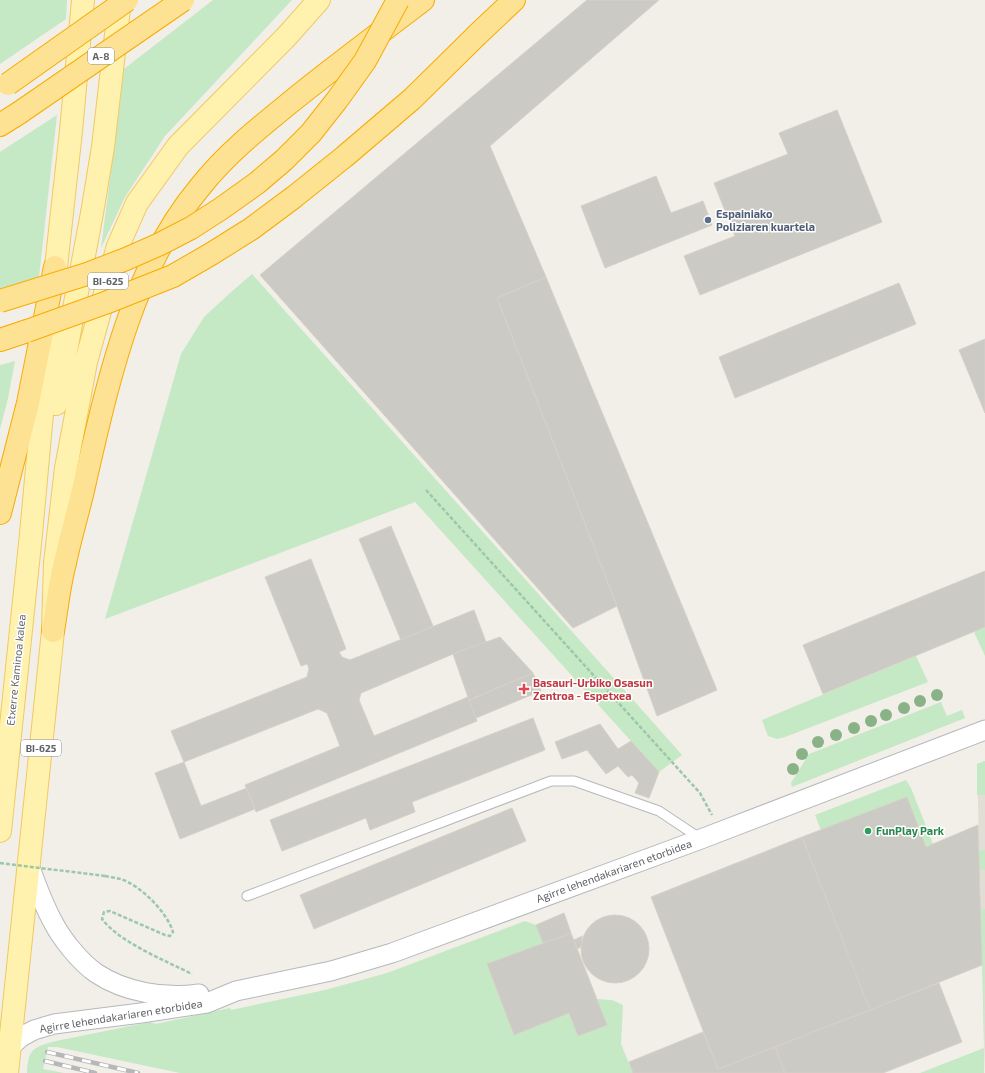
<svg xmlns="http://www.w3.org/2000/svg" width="985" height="1073" font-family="'Exo 2',sans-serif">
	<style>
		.education { fill: #e1ded6 }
		.green { fill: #c5e8c5 }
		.building { fill: #cccac5; stroke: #d6d1c6 }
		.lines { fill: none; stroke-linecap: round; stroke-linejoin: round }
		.service-casing { stroke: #b5b8bc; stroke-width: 11 }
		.minor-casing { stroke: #b5b8bc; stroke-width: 21 }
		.primary-casing { stroke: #f2c960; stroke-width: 24 }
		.motorway-casing { stroke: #f9ab00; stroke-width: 24 }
		.path { stroke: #9cc7a9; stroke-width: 2.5; stroke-dasharray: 4 2; stroke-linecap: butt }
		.service { stroke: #fff; stroke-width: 9 }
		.minor { stroke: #fff; stroke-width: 19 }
		.primary { stroke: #fff2af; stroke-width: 22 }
		.motorway { stroke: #fde293; stroke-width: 22 }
		.rail-casing { stroke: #b6b7b8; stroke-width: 4.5 }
		.rail { stroke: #fff; stroke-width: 3; stroke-dasharray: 9; stroke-linecap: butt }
		.motorway-bridge-casing { stroke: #f9ab00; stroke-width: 24; stroke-linecap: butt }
		.path-bridge { stroke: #9cc7a9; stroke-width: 2.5; stroke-dasharray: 4 2; stroke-linecap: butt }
		.motorway-bridge { stroke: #fde293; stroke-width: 22 }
		.tree { fill: #89b387 }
		.service-dot { fill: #5c6f8a; stroke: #fff; stroke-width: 1.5 }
		.health-dot { fill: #e0444e; stroke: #fff; stroke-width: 1.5 }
		.leisure-dot { fill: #2e9e5b; stroke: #fff; stroke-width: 1.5 }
		.labels { text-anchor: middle; stroke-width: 3; stroke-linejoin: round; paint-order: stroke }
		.shield { fill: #fff; stroke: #8f9295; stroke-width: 1 }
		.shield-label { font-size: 10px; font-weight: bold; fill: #5f6368 }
		.service-label { font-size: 11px; font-weight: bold; fill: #4e5e75; stroke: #fff; text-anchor: start }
		.street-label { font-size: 11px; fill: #5f6368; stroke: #fff }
		.health-label { font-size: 11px; font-weight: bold; fill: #be3a42; stroke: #fff; text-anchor: start }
		.leisure-label { font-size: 11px; font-weight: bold; fill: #27864d; stroke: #fff; text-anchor: start }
	</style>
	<rect width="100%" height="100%" fill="#f1efe8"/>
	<path class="education" d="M985,761V1073L977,764Z"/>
	<path class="green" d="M0,0H67L66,19L0,64Z
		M213,0H292L165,136L125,197L101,248L124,69Z
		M57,115L39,277L0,289V152Z
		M252,274L635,702L682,755L659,772L415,502L105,619L181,354L204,317L229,294Z
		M15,361L8,398L0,429V365Z
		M985,627V656L974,632Z
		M916,656L928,682L785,737L777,739L768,736L762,720Z
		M941,702L947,716L962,710L965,718L792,787L791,783L809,754Z
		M985,761V795H977V764Z
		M906,780L911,788L933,844L926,847L907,797L821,830L815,815Z
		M979,850H985V870H979Z
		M981,909H985L984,1073H920L984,1048Z
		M525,921L536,925L543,943L487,965L514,1035L569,1013L578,1036L607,1025L597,999L612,1000L623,1005L621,1044L633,1073H180L57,1047H48L43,1069L64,1073H27C28,1048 34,1047 56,1041L150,1022L156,1024L230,1008L231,1010L325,990L387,973Z"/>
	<path class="building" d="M587,0H659L490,146L546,277L497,298L617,606L573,628L260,275Z
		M837,110L882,222L700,295L684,256L735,236L714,183L788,154L779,133Z
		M656,176L671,213L703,201L712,225L605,268L581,206Z
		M546,277L717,690L657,716L617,606L497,298Z
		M899,283L916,324L735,398L719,357Z
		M985,339V413L959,350Z
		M391,526L433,626L401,640L359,539Z
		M311,559L346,649L339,652L342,657L350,660L474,610L486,642L453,654L361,693L359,700L374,736L468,697L477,721L256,812L245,785L340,746L327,713L318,709L184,762L171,731L307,677L309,668L307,664L301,666L265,577Z
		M985,571V627L823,694L803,645Z
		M500,637L533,673L469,700L453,654Z
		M533,673L541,691L476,718L469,700Z
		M533,718L545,750L412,802L415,812L370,830L366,818L282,851L270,820Z
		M600,724L618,749L631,741L659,772L649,798L635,793L639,783L632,775L628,777L618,766L606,774L587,750L562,759L555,742Z
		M184,762L201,806L247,788L255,809L180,839L155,773Z
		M907,797L926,847L978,825L982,965L870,1010L802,837Z
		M512,808L526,841L314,929L300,895Z
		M802,837L870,1010L718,1069L651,897Z
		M564,913L571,933L543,943L536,925Z
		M581 949a34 34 0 1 1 68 0a34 34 0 1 1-68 0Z
		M571,933L607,1025L578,1036L569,1013L514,1035L487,964Z
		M582,936L581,947L577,949L574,940Z
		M939,983L962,1042L883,1073H785L775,1047Z
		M703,1032L718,1069L775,1047L785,1073H633L629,1062Z"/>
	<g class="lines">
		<g class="service-casing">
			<path id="service" d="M247,896L551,781H574L659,811L701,839"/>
		</g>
		<g class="minor-casing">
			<path id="minor" d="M29,865C36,884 43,904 53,922C61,938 80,962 96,973C124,992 165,999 199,994
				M10,1047L21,1037L34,1030L54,1024L141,1013L207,1003L236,991L331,971L392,953L701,839L985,730"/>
		</g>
		<g class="primary-casing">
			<path id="primary" d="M54,285L71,131L83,0
				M56,404L92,213L103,147L120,0
				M0,831L31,534L49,337
				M7,1073L53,631L55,563L66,468L86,362L118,246L137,203L178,146L287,36L319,0"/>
		</g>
		<g class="motorway-casing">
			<path id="motorway" d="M477,35L514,0
				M0,125L19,113
				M0,340L27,331
				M0,513L28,403L55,267
				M53,631C57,608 59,585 65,563C71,534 80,506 86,477C109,378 133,267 200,187C226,154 260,127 292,101C335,66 380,33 423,0"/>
		</g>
		<path class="path" d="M426,490L700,793L712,815
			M105,876C110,877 116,878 121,879C141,886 167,912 173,932L170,936L165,935L110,911L104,912L102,919C119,942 166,961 192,974"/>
		<use href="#service" class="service"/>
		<use href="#minor" class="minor"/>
		<use href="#primary" class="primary"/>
		<use href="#motorway" class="motorway"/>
		<g class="rail-casing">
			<path id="rail" d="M47,1052L138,1073
				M45,1061L95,1073"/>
		</g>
		<use href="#rail" class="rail"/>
		<g class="motorway-bridge-casing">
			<path id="motorway-bridge" d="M8,84L127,0
				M19,113L183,0
				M0,301L87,274L126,259L160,244L191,228L222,208L257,183L284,160L311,133L337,100L365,61L398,0
				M27,331L105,303L173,276L211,254L251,229L294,197L344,157L412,99L477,35"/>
		</g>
		<path class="path-bridge" d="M0,863L105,876"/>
		<use href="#motorway-bridge" class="motorway-bridge"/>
	</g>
	<g class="tree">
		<circle cx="937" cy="695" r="6"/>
		<circle cx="920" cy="701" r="6"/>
		<circle cx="904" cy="708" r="6"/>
		<circle cx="886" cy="715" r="6"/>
		<circle cx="871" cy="721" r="6"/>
		<circle cx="854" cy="728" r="6"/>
		<circle cx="836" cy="735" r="6"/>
		<circle cx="818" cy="742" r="6"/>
		<circle cx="802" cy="754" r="6"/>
		<circle cx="793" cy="769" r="6"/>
	</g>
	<circle class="service-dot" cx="708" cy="220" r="4"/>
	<path class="health-dot" d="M522 683h4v4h4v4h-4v4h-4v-4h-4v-4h4z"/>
	<circle class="leisure-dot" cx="868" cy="831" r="4"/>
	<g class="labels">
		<g class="shield">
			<rect x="88" y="48" width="26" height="16" rx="3"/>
			<rect x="88" y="273" width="40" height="16" rx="3"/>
			<rect x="21" y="740" width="40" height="16" rx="3"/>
		</g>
		<g class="shield-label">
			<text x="101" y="60">A-8</text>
			<text x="108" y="285">BI-625</text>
			<text x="41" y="752">BI-625</text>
		</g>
		<g class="service-label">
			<text x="716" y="218">Espainiako<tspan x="716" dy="13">Poliziaren kuartela</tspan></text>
		</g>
		<g class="street-label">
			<text transform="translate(16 670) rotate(-84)" y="4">Etxerre Kaminoa kalea</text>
			<text transform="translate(614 871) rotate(-20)" y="4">Agirre lehendakariaren etorbidea</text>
			<text transform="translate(121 1016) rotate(-9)" y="4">Agirre lehendakariaren etorbidea</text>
		</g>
		<g class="health-label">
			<text x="533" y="687">Basauri-Urbiko Osasun<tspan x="533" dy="13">Zentroa - Espetxea</tspan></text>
		</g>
		<g class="leisure-label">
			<text x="876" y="835">FunPlay Park</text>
		</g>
	</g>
</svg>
